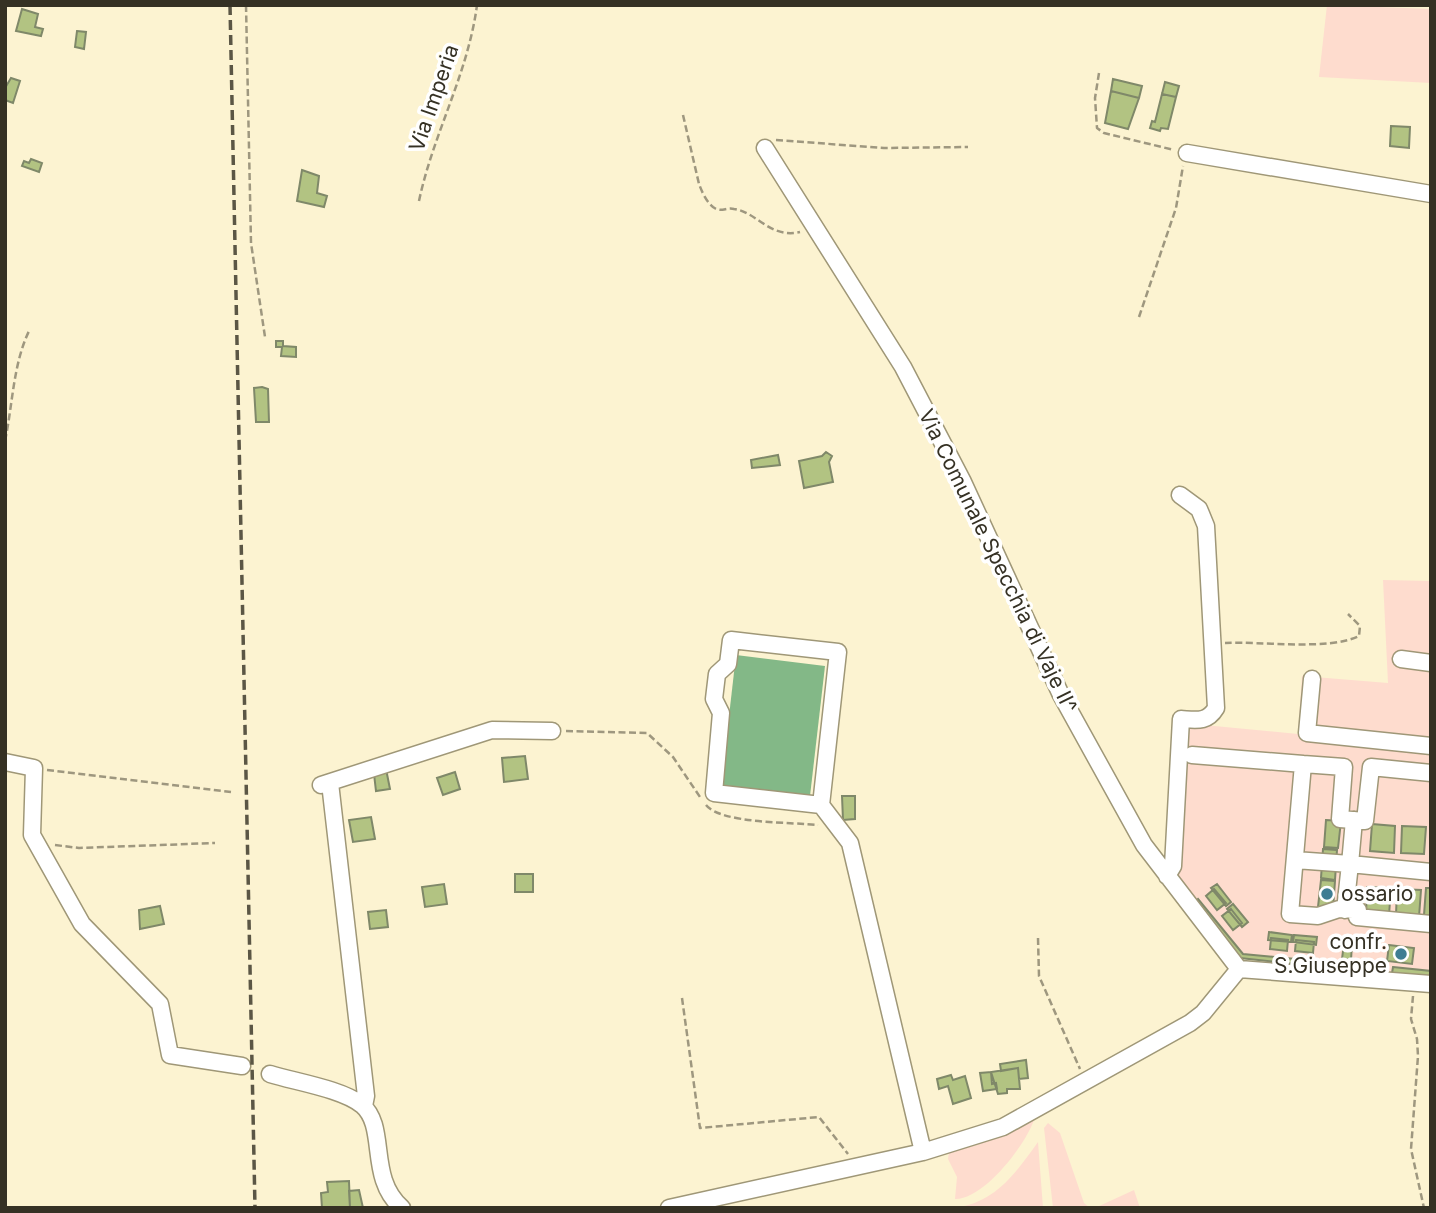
<svg xmlns="http://www.w3.org/2000/svg" width="1436" height="1213" font-family="Inter,sans-serif">
	<style>
		.green { fill: #fedcce }
		.water { fill: #83b887 }
		.building { fill: #b2c382; stroke: #7f8869; stroke-width: 2 }
		.lines { fill: none; stroke-linecap: round; stroke-linejoin: round }
		.minor-casing { stroke: #9f9777; stroke-width: 19 }
		.path { stroke: #9e977f; stroke-width: 2.5; stroke-dasharray: 7 3.5; stroke-linecap: butt }
		.minor { stroke: #fff; stroke-width: 16 }
		.rail { stroke: #5b5645; stroke-width: 3.5; stroke-dasharray: 10 5; stroke-linecap: butt }
		.poi-dot { fill: #3f7d93; stroke: #fff; stroke-width: 2.5 }
		.labels { text-anchor: middle; stroke-width: 7; stroke-linejoin: round; paint-order: stroke }
		.street-label { font-size: 21px; fill: #353124; stroke: #fff }
		.poi-label { font-size: 21px; fill: #353124; stroke: #fff; text-anchor: start }
	</style>
	<rect width="100%" height="100%" fill="#fcf3d1"/>
	<path class="green" d="M1327,5L1431,9V83L1319,77Z
		M1383,580L1431,581V980L1240,958L1176,879L1183,723L1298,734L1302,676L1388,683Z
		M1035,1117C1028,1142 984,1200 955,1199L957,1177L948,1159L949,1152L977,1145Z
		M1048,1123L1060,1133L1084,1203L1090,1208L1097,1207L1134,1190L1140,1208H1053L1044,1128Z
		M1038,1142L1043,1208H954C995,1203 1015,1174 1038,1142Z"/>
	<path class="water" d="M736,655L825,666L810,796L721,786Z"/>
	<path class="building" d="M22,9L38,14L35,27L43,29L41,36L16,31Z
		M77,31L86,32L84,49L75,47Z
		M11,78L20,81L13,103L5,100V88Z
		M1113,79L1142,86L1139,98L1111,91Z
		M1165,82L1179,86L1176,97L1162,94Z
		M1111,91L1139,98L1128,129L1105,123Z
		M1162,94L1176,97L1168,129L1161,128L1160,131L1150,128L1152,121L1155,122Z
		M1391,126L1410,127L1409,148L1390,146Z
		M31,159L42,163L39,172L22,166L24,161L29,163Z
		M302,170L319,176L317,193L327,196L324,207L297,201Z
		M276,341H283V346L296,347V357L281,356L282,347H276Z
		M262,387L268,389L269,422H256L254,388Z
		M826,452L832,456L829,462L833,482L804,488L799,461L822,456Z
		M778,455L780,465L752,468L751,460Z
		M525,756L528,779L504,782L502,758Z
		M386,769L390,789L376,791L374,774Z
		M455,772L460,789L443,795L437,778Z
		M842,796H855V819L843,820Z
		M371,817L375,839L353,842L349,820Z
		M1326,820L1341,821L1338,848L1324,847Z
		M1372,824L1395,826L1394,853L1370,851Z
		M1402,826L1426,827L1424,854L1401,853Z
		M1323,849L1337,850L1335,880L1321,878Z
		M515,874H533V892H515Z
		M1321,880L1335,881L1333,909L1318,907Z
		M444,884L447,904L425,907L422,887Z
		M1217,884L1231,902L1226,906L1211,888Z
		M1367,887L1391,888L1389,915L1366,914Z
		M1426,888H1431V916L1424,915Z
		M1214,889L1226,903L1217,910L1206,896Z
		M1397,889L1421,890L1419,917L1396,915Z
		M1198,899L1243,954L1316,961L1315,966L1240,958L1195,902Z
		M1233,904L1248,922L1242,927L1227,909Z
		M160,906L164,924L140,929L139,910Z
		M1231,909L1242,923L1233,930L1222,916Z
		M386,910L388,927L370,929L368,912Z
		M1269,932L1292,935L1291,942L1268,940Z
		M1294,935L1317,937L1316,945L1293,942Z
		M1271,938L1288,940L1287,951L1270,949Z
		M1296,940L1314,942L1313,953L1295,951Z
		M1344,943L1352,944L1351,960L1342,959Z
		M1389,945L1414,948L1412,964L1387,961Z
		M1393,967L1431,971V980L1392,973Z
		M1026,1060L1028,1078L1019,1079L1018,1068L1001,1071L1000,1064Z
		M1018,1068L1020,1089H1007V1093L998,1094L991,1072Z
		M991,1072L992,1084L996,1083L997,1089L983,1091L980,1073Z
		M951,1075L953,1080L965,1076L971,1098L953,1104L948,1086L939,1089L937,1079Z
		M349,1181L350,1208H322L321,1193L328,1192L327,1182Z
		M359,1190L363,1208H350L349,1191Z"/>
	<g class="lines">
		<g class="minor-casing">
			<path id="minor" d="M765,148L903,367L963,482L1061,695L1144,845L1239,969
				M1187,153L1431,194
				M731,640L838,652L821,805L714,793L721,713L714,699L717,674L728,664Z
				M1401,659L1431,663
				M1312,679L1307,733L1431,746
				M1192,755L1303,764L1290,914L1318,916L1339,909L1358,910L1357,917L1431,924
				M5,762L34,768L32,835L82,924L160,1004L170,1055L242,1066
				M1303,764L1344,767L1340,819L1365,821L1371,767L1431,773
				M330,783L366,1096L364,1106
				M321,785L492,730L552,731
				M821,805L850,843L923,1152
				M1295,860L1350,864L1354,820
				M1167,876L1173,866L1181,719C1196,720 1207,723 1216,708L1206,526L1199,509L1180,495
				M1345,910L1350,864L1431,872
				M270,1074C296,1082 342,1089 362,1105C388,1127 367,1178 402,1208
				M669,1208L923,1152L1003,1127L1190,1023L1203,1013L1239,969L1431,984"/>
		</g>
		<path class="path" d="M246,5L251,243L265,337
			M1099,73L1095,98L1097,128L1104,133L1174,150
			M683,115L699,184C702,192 706,201 713,207C721,213 726,207 734,209C757,212 770,239 800,232
			M776,140L884,148L968,147
			M419,201C433,134 468,74 477,5
			M1139,317L1176,208L1183,166
			M5,441C13,403 13,363 30,329
			M1225,643C1260,641 1329,651 1359,636L1360,626L1348,614
			M566,731L647,733L673,757L700,797
			M47,770L231,792
			M706,805C721,824 792,822 818,825
			M55,845L79,848L215,843
			M1038,938L1039,976L1080,1069
			M1413,996L1411,1019L1417,1039L1418,1056L1411,1149L1424,1208
			M682,998L700,1128L819,1117L848,1154"/>
		<use href="#minor" class="minor"/>
		<path class="rail" d="M230,5L255,1208"/>
	</g>
	<g class="poi-dot">
		<circle cx="1327" cy="894" r="7"/>
		<circle cx="1401" cy="954" r="7"/>
	</g>
	<g class="labels">
		<g class="street-label">
			<text transform="translate(434 98) rotate(-71)" y="7">Via Imperia</text>
			<text transform="translate(998 561) rotate(64)" y="7">Via Comunale Specchia di Vaje II^</text>
		</g>
		<g class="poi-label">
			<text x="1341" y="901">ossario</text>
			<text x="1387" y="949" text-anchor="end">confr.<tspan x="1387" dy="24">S.Giuseppe</tspan></text>
		</g>
	</g>
	<rect width="1436" height="1213" fill="none" stroke="#353124" stroke-width="14"/>
</svg>
